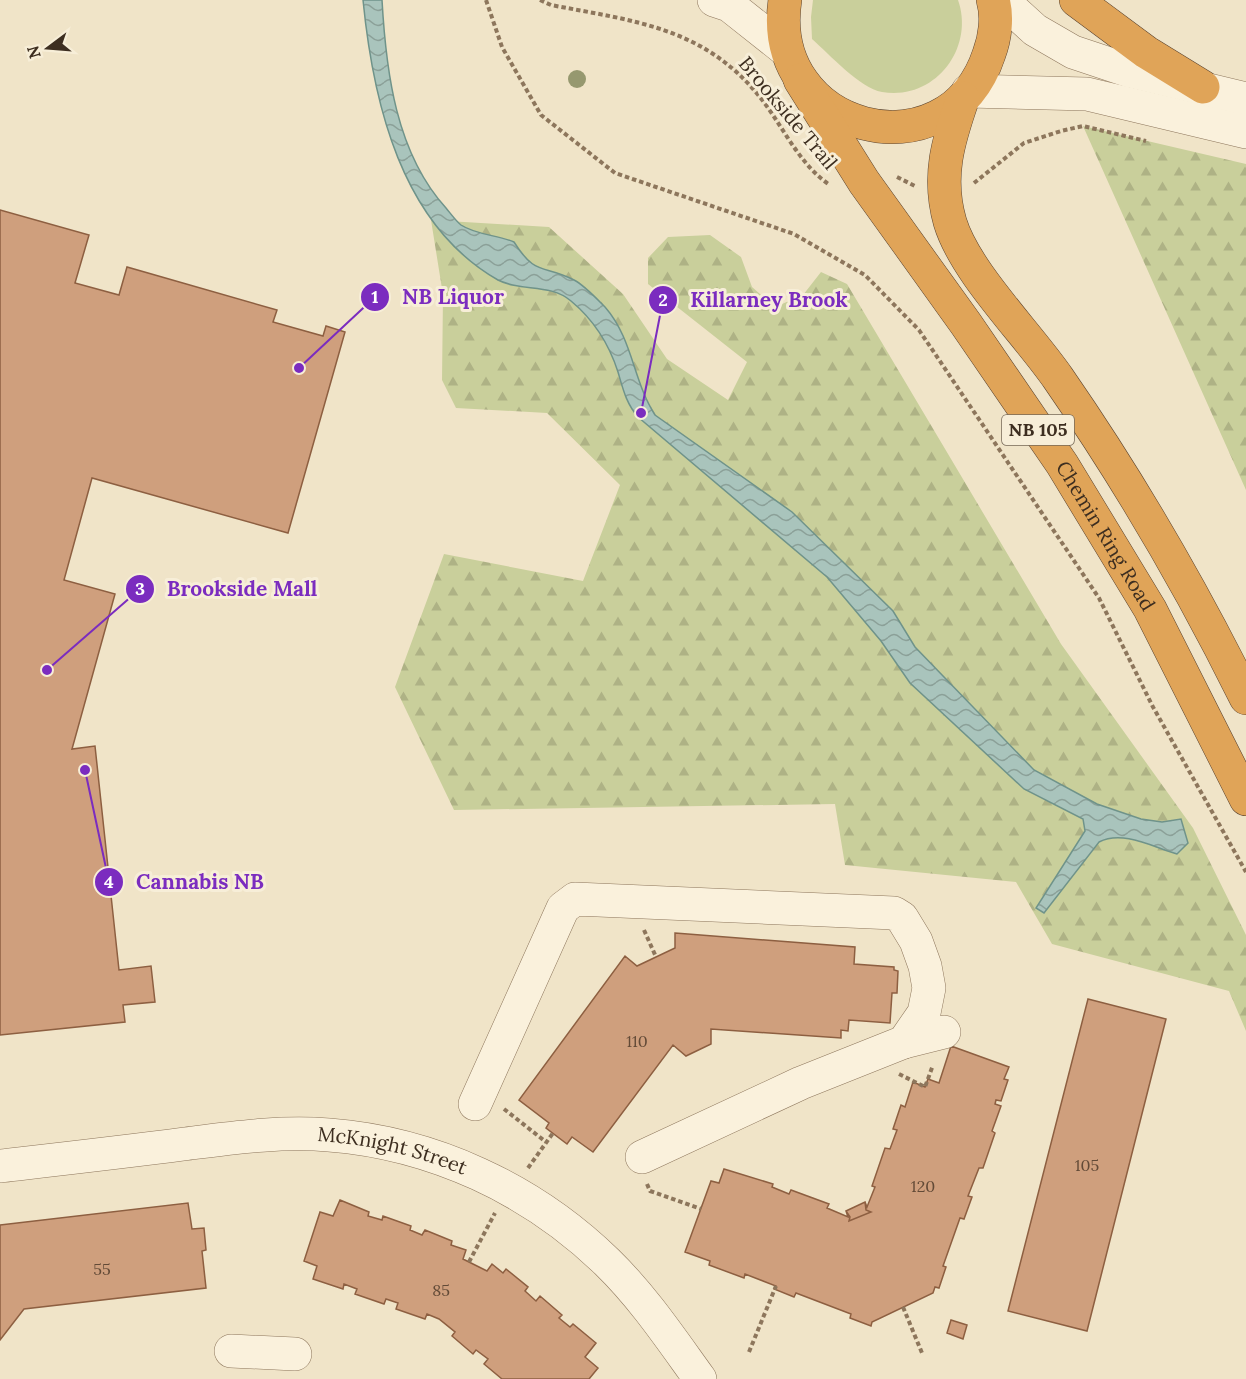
<svg xmlns="http://www.w3.org/2000/svg" width="1246" height="1379" font-family="Lora,serif">
	<style>
		.green { fill: #c9cf9b }
		.forest { fill: url(#forest-firs) }
		.water { fill: url(#water-waves); stroke: #6f938a; stroke-width: 1.5 }
		.building { fill: #cf9f7d; stroke: #8d5f41; stroke-width: 1.5 }
		.lines { fill: none; stroke-linecap: round; stroke-linejoin: round }
		.minor-casing { stroke: #8d765c; stroke-width: 34 }
		.highway-casing { stroke: #5b4430; stroke-width: 34 }
		.path { stroke: #8d765c; stroke-width: 4; stroke-dasharray: 4.5 3; stroke-linecap: butt }
		.minor { stroke: #faf1dc; stroke-width: 33 }
		.highway { stroke: #e0a458; stroke-width: 33 }
		.tree { fill: #96986f }
		.labels { text-anchor: middle; stroke-width: 6; stroke-linejoin: round; paint-order: stroke }
		.number-label { font-size: 16px; fill: #624a37 }
		.shield { fill: #f7eed8; stroke: #756857; stroke-width: 1.5 }
		.shield-label { font-size: 18px; font-weight: bold; fill: #3d2e20 }
		.street-label { font-size: 20px; fill: #3d2e20; stroke: #f7eed8 }
		.leader { fill: none; stroke: #7b2cbf; stroke-width: 2 }
		.callout-dot { fill: #7b2cbf; stroke: #f7eed8; stroke-width: 2 }
		.mark-label { font-size: 18px; text-anchor: middle; font-weight: bold; fill: #fff }
		.callout-label { font-size: 21px; text-anchor: middle; font-weight: bold; fill: #7b2cbf; stroke: #f7eed8; stroke-width: 6; stroke-linejoin: round; paint-order: stroke }
	</style>
	<defs>
		<pattern id="forest-firs" width="22" height="20" patternUnits="userSpaceOnUse" patternTransform="scale(1.5)"><rect width="22" height="20" fill="#c9cf9b"/><path d="M5 1l3.5 6h-7zM16 11l3.5 6h-7z" fill="#aeb285"/></pattern>
		<pattern id="water-waves" width="16" height="10" patternUnits="userSpaceOnUse" patternTransform="scale(1.5)"><rect width="16" height="10" fill="#a9c4bc"/><path d="M0 5q4-4 8 0t8 0" fill="none" stroke="#8ba098"/></pattern>
	</defs>
	<rect width="100%" height="100%" fill="#f0e4c8"/>
	<path class="green" d="M813,0H958C975,48 935,101 882,92C860,88 829,54 812,39L811,17Z"/>
	<path class="forest" d="M1083,126L1246,164V490Z
		M431,220L549,227L623,294L667,359L728,400L747,362L648,284V258L668,237L710,235L741,257L752,287L775,307L803,295L821,272L847,284L1061,644L1193,828L1246,935V1031L1229,991L1052,944L1016,882L845,865L835,804L454,810L395,687L444,554L583,581L620,485L547,413L456,408L442,380L443,295Z"/>
	<path class="water" d="M363,0H382C386,72 396,153 446,208C451,214 456,221 461,225C476,235 498,235 514,242C536,277 543,264 574,280C584,285 597,299 605,307C633,339 633,381 655,415L792,512L893,611L915,647L1034,770L1097,804L1141,819L1162,822L1181,819L1188,843L1177,854C1153,847 1123,830 1099,842L1044,913L1036,908L1085,831L1083,819L1024,789L910,683L881,641L827,577L638,417C626,403 623,389 618,372C609,344 594,320 571,301C550,283 521,292 498,280C401,225 373,102 363,0Z"/>
	<path class="building" d="M0,210L89,235L75,283L119,295L127,267L277,310L273,322L323,336L326,326L345,332L288,533L92,478L64,580L115,594L72,749L95,746L119,970L151,966L155,1002L123,1005L125,1022L0,1035Z
		M675,933L855,947L854,964L894,967V970L898,971L897,993H892L890,1023L849,1020L848,1031L841,1030V1038L711,1029V1044L686,1056L673,1045L593,1152L572,1137L567,1144L546,1128L549,1123L519,1100L625,956L637,966L675,948Z
		M1088,999L1166,1019L1087,1331L1008,1311Z
		M951,1046L1009,1067L1004,1079L1008,1080L1001,1101L996,1100L995,1104L1001,1106L992,1131L995,1133L983,1168H979L968,1196L972,1197L964,1219L960,1218L943,1266L946,1267L939,1288L935,1287L933,1293L872,1322L871,1326L850,1318L851,1314L796,1293L794,1297L774,1289L776,1286L745,1274L744,1278L709,1265L710,1261L685,1252L711,1181L719,1183L724,1169L773,1184L772,1187L789,1194L791,1190L829,1204L827,1208L848,1217L846,1211L865,1202L867,1207L875,1187L872,1186L885,1148L890,1149L897,1130L893,1129L901,1105L905,1107L913,1082L925,1087L928,1079L939,1083Z
		M340,1200L369,1212L368,1216L382,1220L383,1216L411,1226L410,1230L422,1235L425,1230L452,1241L451,1245L466,1250L463,1259L487,1271L492,1264L503,1273L506,1269L528,1287L525,1291L536,1301L540,1296L562,1315L559,1318L570,1327L573,1324L596,1343L585,1357L598,1368L589,1379H502L484,1364L488,1359L476,1350L473,1354L452,1336L455,1332L439,1319L427,1314L425,1319L396,1309L398,1303L386,1299L384,1304L355,1294L357,1289L344,1284L343,1289L313,1279L317,1266L304,1261L320,1212L333,1216Z
		M865,1202L866,1210L871,1212L849,1221L850,1217L846,1211Z
		M188,1203L192,1229L204,1228L206,1250L202,1251L206,1288L24,1309L0,1340V1225Z
		M951,1320L967,1325L963,1339L947,1333Z"/>
	<g class="lines">
		<g class="minor-casing">
			<g id="minor">
				<path d="M714,0L729,5L787,51"/>
				<path d="M1002,0L1035,30L1073,52L1130,71L1246,99"/>
				<path d="M968,91L1087,94L1246,132"/>
				<path d="M904,1042L944,1032"/>
				<path d="M475,1104L563,908L575,899L894,913L902,918L916,941L925,966L929,988L924,1013L904,1042L801,1083L642,1157"/>
				<path id="s1" d="M0,1166C61,1159 123,1152 184,1144C232,1138 280,1131 329,1135C433,1143 532,1189 607,1262C643,1297 671,1339 700,1379"/>
				<path d="M231,1351L295,1354"/>
			</g>
		</g>
		<g class="highway-casing">
			<g id="highway">
				<path d="M785,0C765,132 948,179 989,54C995,38 998,17 993,0"/>
				<path d="M1076,0L1146,52L1203,87"/>
				<path id="s2" d="M800,80L864,182L966,324L1062,464L1150,609L1246,799"/>
				<path d="M963,98C948,141 937,177 950,222C965,272 1027,333 1058,378C1128,479 1191,587 1246,698"/>
			</g>
		</g>
		<path class="path" d="M486,0L502,47L541,115L615,173L794,234L865,275L919,330L1099,598L1153,707L1246,872
			M540,0L551,5C634,21 703,27 759,96C782,124 799,165 830,185
			M897,177L917,187
			M974,183L1024,143L1061,131L1083,126L1146,141
			M644,930L656,957
			M899,1074L925,1087L933,1065
			M504,1109L546,1142
			M528,1168L553,1133
			M647,1184L650,1191L701,1209
			M469,1262L495,1213
			M903,1307L922,1353
			M749,1352L776,1286"/>
		<use href="#minor" class="minor"/>
		<use href="#highway" class="highway"/>
	</g>
	<circle class="tree" cx="577" cy="79" r="9"/>
	<g class="labels">
		<g class="number-label">
			<text x="637" y="1047">110</text>
			<text x="1087" y="1171">105</text>
			<text x="923" y="1192">120</text>
			<text x="102" y="1275">55</text>
			<text x="441" y="1296">85</text>
		</g>
		<rect class="shield" x="1002" y="415" width="72" height="30" rx="4.5"/>
		<g class="shield-label">
			<text x="1038" y="436">NB 105</text>
		</g>
		<g class="street-label">
			<text transform="translate(788 113) rotate(50)" y="7">Brookside Trail</text>
			<text dy="7" stroke="none"><textPath href="#s2" startOffset="549">Chemin Ring Road</textPath></text>
			<text dy="7" stroke="none"><textPath href="#s1" startOffset="396">McKnight Street</textPath></text>
		</g>
	</g>
	<path class="leader" d="M299 368L375 297M641 413L663 300M47 670L140 589M85 770L109 882"/>
	<g class="callout-dot">
		<circle cx="299" cy="368" r="6"/>
		<circle cx="641" cy="413" r="6"/>
		<circle cx="47" cy="670" r="6"/>
		<circle cx="85" cy="770" r="6"/>
		<circle cx="375" cy="297" r="15"/>
		<circle cx="663" cy="300" r="15"/>
		<circle cx="140" cy="589" r="15"/>
		<circle cx="109" cy="882" r="15"/>
	</g>
	<g class="mark-label">
		<text x="375" y="303">1</text>
		<text x="663" y="306">2</text>
		<text x="140" y="595">3</text>
		<text x="109" y="888">4</text>
	</g>
	<g class="callout-label">
		<text x="453" y="304">NB Liquor</text>
		<text x="769" y="307">Killarney Brook</text>
		<text x="242" y="596">Brookside Mall</text>
		<text x="200" y="889">Cannabis NB</text>
	</g>
	<g transform="translate(48 48) rotate(254)" stroke="#f7eed8" stroke-width="4.5" paint-order="stroke">
	<path d="M0-4.5L10 22L0 15L-10 22Z" fill="#3d2e20"/>
	<text y="-9" font-size="16" font-weight="bold" text-anchor="middle" fill="#3d2e20">N</text>
	</g>
</svg>
